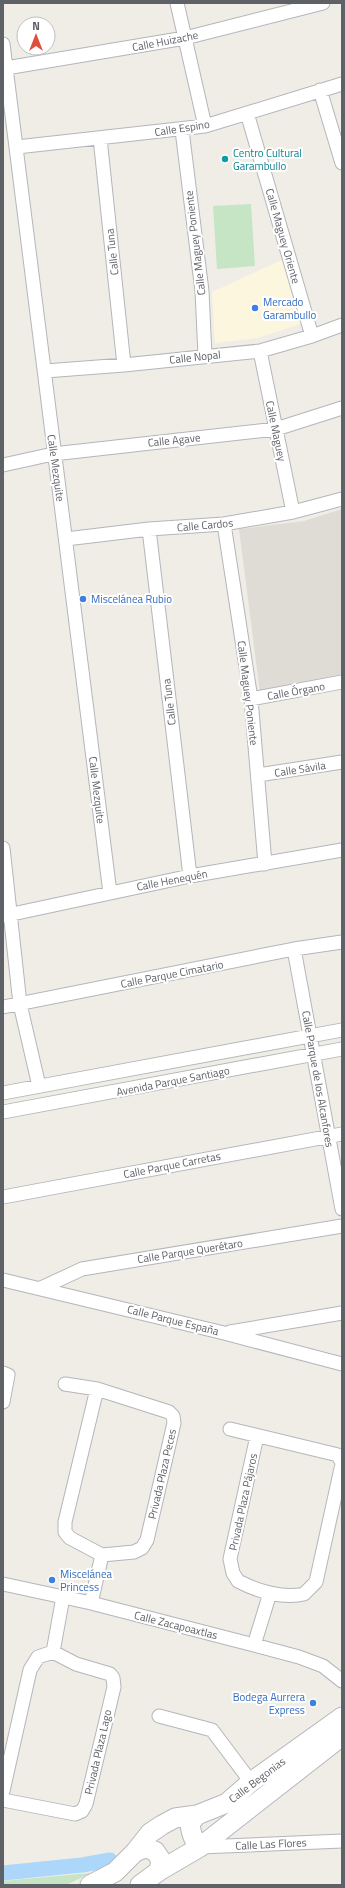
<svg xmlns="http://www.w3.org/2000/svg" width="345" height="1888" font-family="'Titillium Web',sans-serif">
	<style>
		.commercial { fill: #fcf6df }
		.education { fill: #dfdcd5 }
		.green { fill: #c5e5c5 }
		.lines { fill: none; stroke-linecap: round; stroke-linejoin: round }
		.canal { stroke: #acd6fa; stroke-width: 15 }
		.street-casing { stroke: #b3b6ba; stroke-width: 15 }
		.secondary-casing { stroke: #b5b8bd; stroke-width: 21 }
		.street { stroke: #fff; stroke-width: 13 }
		.secondary { stroke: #fff; stroke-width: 19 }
		.culture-dot { fill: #0f9aa8; stroke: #fff; stroke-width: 1.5 }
		.shop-dot { fill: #3f7fe0; stroke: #fff; stroke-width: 1.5 }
		.labels { text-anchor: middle; stroke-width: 4; stroke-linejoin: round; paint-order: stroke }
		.street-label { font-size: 11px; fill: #5e6166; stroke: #fff }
		.culture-label { font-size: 11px; fill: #0d838f; stroke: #fff; text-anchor: start }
		.shop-label { font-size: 11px; fill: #366cbe; stroke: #fff; text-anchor: start }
	</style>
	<rect width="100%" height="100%" fill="#efede6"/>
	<path class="commercial" d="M284,259L303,323L258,338L215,343L212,292Z"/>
	<path class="education" d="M342,509V676L260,693L239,529L304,521Z"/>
	<path class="green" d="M251,204L255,266L217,269L213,206Z
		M91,1873L66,1885H3V1881Z"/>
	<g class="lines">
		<path class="canal" d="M3,1873L82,1865L110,1860"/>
		<g class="street-casing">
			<path id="street" d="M177,3L205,126
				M3,44L110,893
				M6,68L185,38L323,3
				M320,90L342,163
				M247,113L312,336
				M182,130L202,291L205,356
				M100,138L124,365
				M17,147L205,126L342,84
				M260,351L293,512
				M45,371L124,365L260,351L312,336L342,325
				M3,465L53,454L276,429L342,408
				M224,524L251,699L265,864
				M149,529L190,876
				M66,539L149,529L224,524L293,512L342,499
				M251,699L342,682
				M258,775L342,762
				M3,848L20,1004L39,1086
				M3,916L190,876L342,850
				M294,949L342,1209
				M3,1007L294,949L342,942
				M3,1093L342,1030
				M3,1112L342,1049
				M3,1197L342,1134
				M3,1280L224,1333L342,1364
				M41,1288L82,1269L342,1226
				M230,1332L342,1313
				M3,1373L8,1375L3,1402
				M65,1384L97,1389L169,1412L173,1416L174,1423L147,1540L142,1548L134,1552L102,1555L70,1538L65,1532V1522L97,1389
				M230,1429L334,1454L338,1455L342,1463
				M257,1436L230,1559L233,1573L238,1581C257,1591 283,1599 304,1594L316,1582L342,1464
				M3,1584L91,1603L254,1645L299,1657L323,1666L342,1681
				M91,1603L102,1555
				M254,1645L270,1593
				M53,1652L63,1597
				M159,1716L212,1730L251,1782
				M3,1791L30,1670L38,1657L53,1652L76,1664L110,1674L113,1678L114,1687L86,1804L82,1811L75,1814L3,1800
				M200,1847L342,1841"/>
		</g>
		<g class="secondary-casing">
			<path id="secondary" d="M197,1815L190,1823C191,1834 193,1839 200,1847
				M135,1852L145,1848L155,1851L161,1860L159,1871
				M90,1885L115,1872L135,1852L150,1833L162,1825L175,1818L197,1815L227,1803L251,1782L342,1717
				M140,1885L159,1871L200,1847L342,1736"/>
		</g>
		<use href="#street" class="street"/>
		<use href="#secondary" class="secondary"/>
	</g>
	<circle class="culture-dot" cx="225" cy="159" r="4"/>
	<g class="shop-dot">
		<circle cx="255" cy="308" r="4"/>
		<circle cx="83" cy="599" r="4"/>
		<circle cx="52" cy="1580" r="4"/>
		<circle cx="313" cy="1703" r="4"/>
	</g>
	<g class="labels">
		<g class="street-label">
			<text transform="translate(165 41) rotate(-11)" y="4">Calle Huizache</text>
			<text transform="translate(182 128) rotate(-9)" y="4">Calle Espino</text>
			<text transform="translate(283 236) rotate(74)" y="4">Calle Maguey Oriente</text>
			<text transform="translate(195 243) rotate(-97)" y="4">Calle Maguey Poniente</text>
			<text transform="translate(112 252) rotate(-96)" y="4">Calle Tuna</text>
			<text transform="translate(195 357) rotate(-6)" y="4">Calle Nopal</text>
			<text transform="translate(276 431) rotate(78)" y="4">Calle Maguey</text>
			<text transform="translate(174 440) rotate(-6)" y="4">Calle Agave</text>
			<text transform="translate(56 468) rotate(82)" y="4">Calle Mezquite</text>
			<text transform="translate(205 525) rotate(-5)" y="4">Calle Cardos</text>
			<text transform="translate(296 691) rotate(-10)" y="4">Calle Órgano</text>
			<text transform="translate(248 693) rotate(83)" y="4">Calle Maguey Poniente</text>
			<text transform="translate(169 702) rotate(-97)" y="4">Calle Tuna</text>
			<text transform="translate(300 769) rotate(-9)" y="4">Calle Sávila</text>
			<text transform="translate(97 790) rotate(83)" y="4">Calle Mezquite</text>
			<text transform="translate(172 880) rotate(-11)" y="4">Calle Henequén</text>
			<text transform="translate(172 974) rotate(-11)" y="4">Calle Parque Cimatario</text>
			<text transform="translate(318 1079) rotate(80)" y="4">Calle Parque de los Alcanfores</text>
			<text transform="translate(173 1081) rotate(-11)" y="4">Avenida Parque Santiago</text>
			<text transform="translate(172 1165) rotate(-11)" y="4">Calle Parque Carretas</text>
			<text transform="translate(190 1251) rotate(-9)" y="4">Calle Parque Querétaro</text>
			<text transform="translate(173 1320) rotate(14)" y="4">Calle Parque España</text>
			<text transform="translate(162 1474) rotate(-77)" y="4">Privada Plaza Peces</text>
			<text transform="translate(243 1502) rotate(-78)" y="4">Privada Plaza Pájaros</text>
			<text transform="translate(176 1625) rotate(14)" y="4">Calle Zacapoaxtlas</text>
			<text transform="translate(98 1752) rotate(-77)" y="4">Privada Plaza Lago</text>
			<text transform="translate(257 1780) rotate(-37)" y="4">Calle Begonias</text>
			<text transform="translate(271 1844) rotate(-3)" y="4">Calle Las Flores</text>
		</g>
		<g class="culture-label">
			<text x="233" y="157">Centro Cultural<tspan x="233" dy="13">Garambullo</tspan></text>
		</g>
		<g class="shop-label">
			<text x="263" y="306">Mercado<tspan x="263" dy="13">Garambullo</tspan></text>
			<text x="91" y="603">Miscelánea Rubio</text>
			<text x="60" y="1578">Miscelánea<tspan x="60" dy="13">Princess</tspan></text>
			<text x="305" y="1701" text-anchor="end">Bodega Aurrera<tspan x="305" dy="13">Express</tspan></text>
		</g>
	</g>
	<rect width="345" height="1888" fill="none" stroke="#5e6166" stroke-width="8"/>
	<g transform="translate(36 36)"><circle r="19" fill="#ffffff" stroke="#bfc0c2"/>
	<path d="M0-3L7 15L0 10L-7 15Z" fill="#df4d3c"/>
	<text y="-6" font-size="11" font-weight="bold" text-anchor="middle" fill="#5e6166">N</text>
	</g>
</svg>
